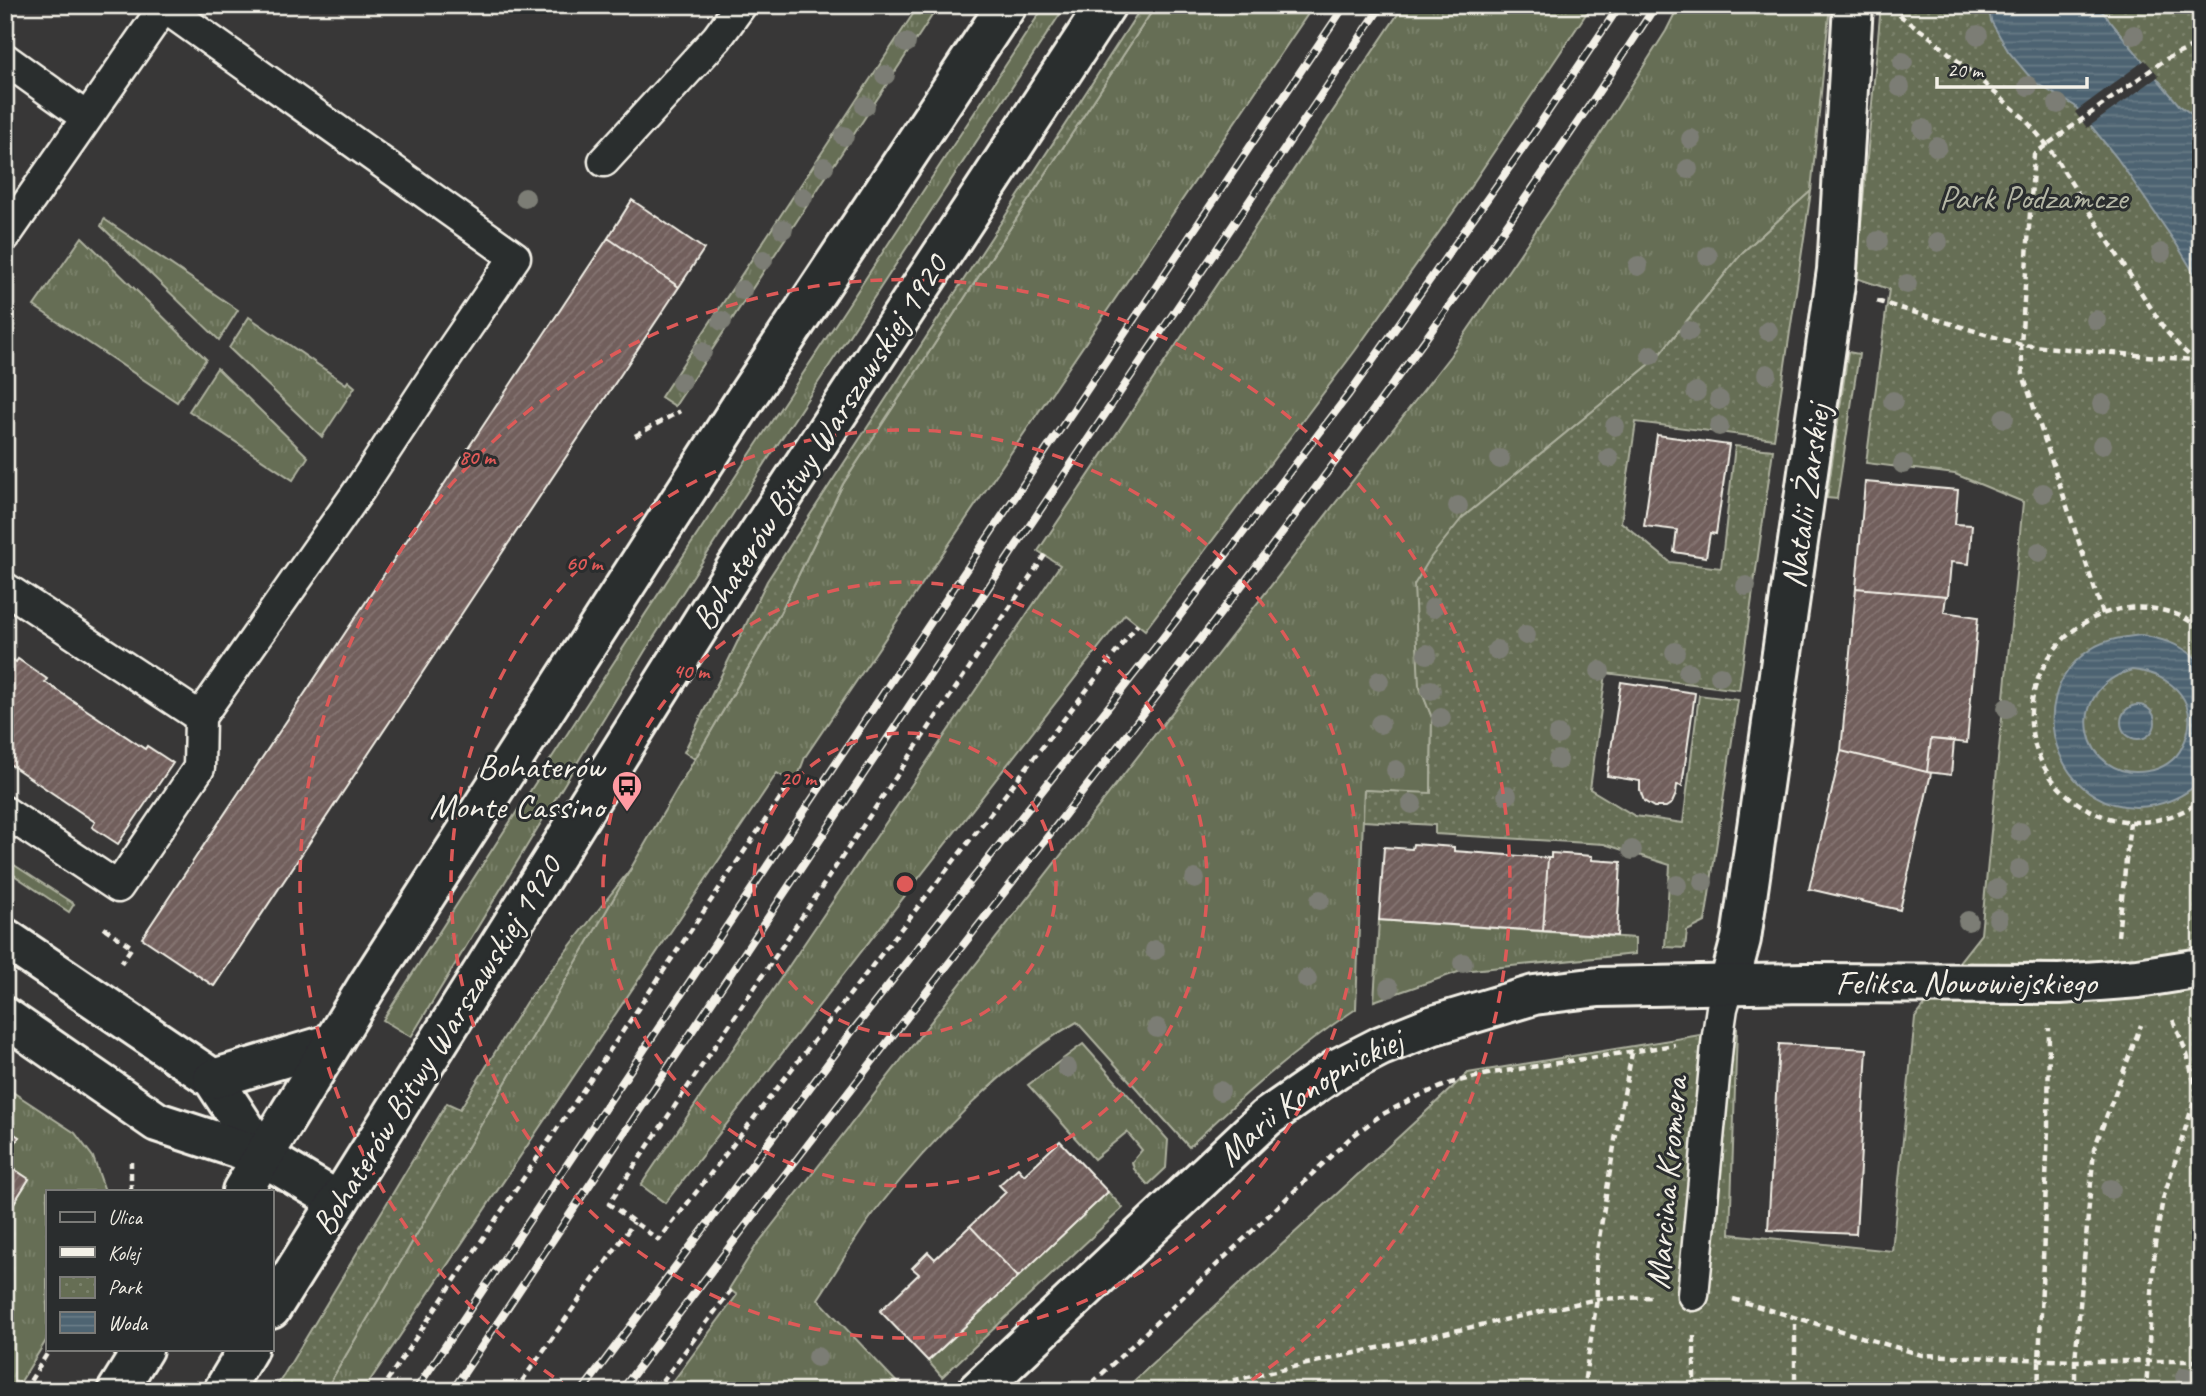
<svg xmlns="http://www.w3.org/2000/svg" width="2206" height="1396" font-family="Caveat,sans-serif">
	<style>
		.grass { fill: url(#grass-tufts); stroke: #adb09e; stroke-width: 2 }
		.park { fill: url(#park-dots); stroke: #adb09e; stroke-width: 2 }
		.water { fill: url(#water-rules); stroke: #909ca1; stroke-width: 2; fill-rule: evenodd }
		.pier { fill: #383737 }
		.building { fill: url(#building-hatch); stroke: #f4f1e8; stroke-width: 2 }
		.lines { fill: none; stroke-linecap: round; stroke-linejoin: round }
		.lane-casing { stroke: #f4f1e8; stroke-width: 35 }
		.street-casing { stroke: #f4f1e8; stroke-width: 44 }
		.secondary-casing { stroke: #f4f1e8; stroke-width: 44 }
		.path { stroke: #f4f1e8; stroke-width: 4.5; stroke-dasharray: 7 5; stroke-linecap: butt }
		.lane { stroke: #2a2d2e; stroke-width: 30 }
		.street { stroke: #2a2d2e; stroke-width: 38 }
		.secondary { stroke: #2a2d2e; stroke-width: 38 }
		.rail-casing { stroke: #f4f1e8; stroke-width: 8 }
		.rail { stroke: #2a2d2e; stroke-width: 5; stroke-dasharray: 16; stroke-linecap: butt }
		.tree { fill: #7c7d74 }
		.ring { fill: none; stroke: #de5a58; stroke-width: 3.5; stroke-dasharray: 12 9 }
		.labels { text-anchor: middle; stroke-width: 6; stroke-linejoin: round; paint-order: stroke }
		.park-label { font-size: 35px; fill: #b4b6a5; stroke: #2a2d2e }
		.street-label { font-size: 35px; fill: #f4f1e8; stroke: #2a2d2e }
		.poi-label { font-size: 35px; fill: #f4f1e8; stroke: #2a2d2e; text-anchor: end }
		.centre { fill: #de5a58; stroke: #2a2d2e; stroke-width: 3.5 }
		.ring-label { font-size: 21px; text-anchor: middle; font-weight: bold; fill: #de5a58; stroke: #2a2d2e; stroke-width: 6; stroke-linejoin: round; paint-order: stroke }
	</style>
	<defs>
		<pattern id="grass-tufts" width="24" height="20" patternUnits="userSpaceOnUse" patternTransform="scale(1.75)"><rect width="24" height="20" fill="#666e54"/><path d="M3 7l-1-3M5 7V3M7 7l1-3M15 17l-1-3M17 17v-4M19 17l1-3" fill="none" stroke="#7c836d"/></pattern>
		<pattern id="park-dots" width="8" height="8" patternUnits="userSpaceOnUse" patternTransform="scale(1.75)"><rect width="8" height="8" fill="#666e54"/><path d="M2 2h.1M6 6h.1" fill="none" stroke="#7c836d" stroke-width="1.8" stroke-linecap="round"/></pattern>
		<pattern id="water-rules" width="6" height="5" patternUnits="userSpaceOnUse" patternTransform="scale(1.75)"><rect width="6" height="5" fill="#4e6472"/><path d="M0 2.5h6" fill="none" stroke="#687b86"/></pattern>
		<pattern id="building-hatch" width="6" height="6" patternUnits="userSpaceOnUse" patternTransform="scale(1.75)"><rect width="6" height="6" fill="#715e5c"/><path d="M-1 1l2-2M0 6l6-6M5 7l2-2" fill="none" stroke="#867673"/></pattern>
	</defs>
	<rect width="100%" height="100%" fill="#383737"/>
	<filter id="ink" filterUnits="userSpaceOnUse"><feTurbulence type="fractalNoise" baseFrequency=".0143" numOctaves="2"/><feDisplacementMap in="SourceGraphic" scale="14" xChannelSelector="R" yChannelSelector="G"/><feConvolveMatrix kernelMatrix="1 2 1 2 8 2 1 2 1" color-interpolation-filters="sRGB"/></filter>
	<g filter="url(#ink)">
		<path class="grass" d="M919,5H939L675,406L661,397Z
			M1045,5H1066L768,459L645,651L411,1037L383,1020C600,679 824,343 1045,5Z
			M1156,5H1314L805,757L795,784L777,773L363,1391H325L779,615L843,484Z
			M1404,5H1592L1459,204L1355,351L1145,630L1125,614L665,1203L641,1185L1060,565L1038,551Z
			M1679,5H1830L1811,191L1743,252L1655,360L1462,518L1419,685L1432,717L1431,794L1364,790L1356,1009C1295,1049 1241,1097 1189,1147L1077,1022C1006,1061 927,1145 877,1209C855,1237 838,1269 818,1299L905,1391H666L737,1295L729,1289L756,1246L1450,356L1580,166L1666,31Z
			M104,219L238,310L219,340L101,226Z
			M82,237L206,359L177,402L34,306Z
			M249,317L346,384L348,381L355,387L322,437L229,348Z
			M217,368L308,457L293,480L189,411Z
			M5,859L74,904L69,912L5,869Z
			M1379,920L1635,938V954L1461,971L1374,1001Z
			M1083,1044L1168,1140L1166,1168L1148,1185L1134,1169L1132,1162L1142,1150L1127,1132L1094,1159L1028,1085Z
			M5,1087L75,1133L93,1157L105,1191H47V1339L15,1391H5V1217L29,1179L5,1163V1159L19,1137L5,1128Z
			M1108,1192L1123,1208L942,1377L928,1361Z"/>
		<path class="park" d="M1143,5H1156L843,484L779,615L695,759L684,752L767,581Z
			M1881,5H2201V1391H1123L1468,1073L1737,1029L1730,1234L1892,1251L1915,1018L1981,934L2023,502L1955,474L1866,463L1889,289L1856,278Z
			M1811,191L1774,439L1636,422L1621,522L1670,562L1721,568L1735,446L1773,450L1739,690L1606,673L1590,789L1635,816L1683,823L1699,695L1738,700L1705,922L1687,931L1685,948L1665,947L1670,865L1604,844L1435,834V825L1363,821L1364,790L1431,793L1432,718L1419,685L1414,585L1431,557L1462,518L1655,360L1743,252Z
			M1848,352L1859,354L1837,499L1827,498Z
			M632,867L325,1391H274L447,1103L460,1109L526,1002Z"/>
		<path class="water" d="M1988,5H2097L2179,105L2201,121V285L2177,245L2117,158L2075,106L2034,82L2008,51L1991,21Z
			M2142,635C2165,640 2184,645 2201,663V780C2188,794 2173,801 2155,805C2062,824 2014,699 2091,649C2106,639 2124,637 2142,635ZM2132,670C2173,673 2204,706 2182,747C2176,760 2162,769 2148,771C2082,783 2060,690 2132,670Z
			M2121 722a17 17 0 1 1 34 0a17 17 0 1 1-34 0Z"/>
		<path class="pier" d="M2145,60L2159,76L2087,128L2075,112Z"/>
		<path class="building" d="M632,200L704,249L679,287L608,238Z
			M608,238L679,287L214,986L142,938Z
			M1657,435L1729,445L1716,534L1710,533L1706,557L1674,552L1677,530L1644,526Z
			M1865,482L1958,490L1955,524L1972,525L1969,564L1951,562L1948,596L1856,588Z
			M1856,588L1946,596L1944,612L1978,617L1967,743L1931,739L1927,772L1841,751Z
			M5,654L16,662L18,659L47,679L45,682L145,749L147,746L173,763L118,844L92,827L95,822L5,761Z
			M1621,682L1695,693L1682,786L1677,785L1676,794L1672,803L1666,807H1654L1644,801L1640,790V781L1607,776Z
			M1931,739L1954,741L1951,775L1927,772Z
			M1841,751L1931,773L1900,910L1809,889Z
			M1413,844L1454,847V851L1548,858L1543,931L1379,920L1384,847L1412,849Z
			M1551,853L1592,856V860L1621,862L1617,936L1543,931L1548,858H1551Z
			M1779,1044L1867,1049L1856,1234L1768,1230Z
			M5,1128L19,1137L5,1159Z
			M1060,1141L1108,1192L1018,1277L970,1226L1006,1192L999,1185L1018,1168L1024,1175Z
			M5,1163L29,1179L5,1217Z
			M970,1226L1018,1277L928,1361L880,1311L919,1274L912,1268L928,1252L935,1259Z"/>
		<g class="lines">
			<g class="lane-casing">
				<path id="lane" d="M5,59L87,118
					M604,161L717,38L741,5
					M5,236L164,7L515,257L442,364L360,489L200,717L199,768L118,887L5,812
					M5,588L200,717
					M1693,1295L1718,1035L1722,1008L1729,984"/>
			</g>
			<g class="street-casing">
				<g id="street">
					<path d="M5,938L213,1079L264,1157"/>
					<path d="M1729,984L1741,939L1837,270L1853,5"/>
					<path d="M5,1017L157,1122L264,1157L338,1201"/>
					<path d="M213,1079L330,1044"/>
					<path id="s1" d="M977,1391L1266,1118L1338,1068L1381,1046L1431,1026L1534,995L1599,987L1804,983L2060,984L2138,978L2201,968"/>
				</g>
			</g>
			<g class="secondary-casing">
				<path id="secondary" d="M242,1191L366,988L744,401L1007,5
					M271,1309L734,571L1106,5
					M117,1391L143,1349
					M223,1391L248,1349"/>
			</g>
			<path class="path" d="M1899,15L1929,36L2023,117L2047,145L2165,330L2181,348L2201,366
				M1877,301L2021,345L2193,360
				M635,436L680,411
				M1045,555L609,1204L659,1240L1138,624
				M2103,614L2023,375L2021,345L2034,154L2166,59L2201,43
				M2201,628C2192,623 2183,616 2172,613C2071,580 1987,702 2056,784C2070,800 2089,812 2109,818C2142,827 2172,820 2201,801
				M104,928L132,947L121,963
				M2118,936L2130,822
				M2173,1020L2187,1054L2201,1109
				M131,1191V1162
				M1733,1299L1922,1355L2075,1361H2201
				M1694,1336V1391
				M24,1391L50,1349
				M380,1391L791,782
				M515,1391L634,1222
				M655,1391L731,1290
				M1084,1391L1350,1138L1381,1115L1416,1097L1451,1083L1492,1073L1675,1045
				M1186,1391L1597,1299L1654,1297
				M1583,1391L1597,1299L1596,1257L1615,1140L1632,1053
				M1795,1391V1318
				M2038,1391L2048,1129L2049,1028
				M2075,1391V1361L2094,1149L2141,1025
				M2146,1391L2155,1244L2163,1199L2197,1092"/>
			<use href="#lane" class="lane"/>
			<use href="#street" class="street"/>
			<use href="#secondary" class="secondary"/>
			<g class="rail-casing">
				<path id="rail" d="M415,1391L1345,5
					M452,1391L1022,537L1382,5
					M582,1391L850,1034L1162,639L1349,394L1533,134L1620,5
					M621,1391C965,928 1341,489 1656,5"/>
			</g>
			<use href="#rail" class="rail"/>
		</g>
		<g class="tree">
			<circle cx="1978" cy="35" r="10"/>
			<circle cx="2134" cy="35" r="10"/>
			<circle cx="906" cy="43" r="10"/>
			<circle cx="1903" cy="62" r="10"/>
			<circle cx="885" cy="75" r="10"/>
			<circle cx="2028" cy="86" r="10"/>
			<circle cx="1900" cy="87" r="10"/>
			<circle cx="2058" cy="104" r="10"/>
			<circle cx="865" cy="106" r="10"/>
			<circle cx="1923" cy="129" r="10"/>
			<circle cx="844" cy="136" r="10"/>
			<circle cx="1691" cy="139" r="10"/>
			<circle cx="1937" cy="147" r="10"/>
			<circle cx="824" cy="167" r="10"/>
			<circle cx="1688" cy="169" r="10"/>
			<circle cx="803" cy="197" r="10"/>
			<circle cx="525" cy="198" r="10"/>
			<circle cx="783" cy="229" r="10"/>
			<circle cx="1878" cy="241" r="10"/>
			<circle cx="1938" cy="242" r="10"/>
			<circle cx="2161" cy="253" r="10"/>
			<circle cx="1708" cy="256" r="10"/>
			<circle cx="763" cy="260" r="10"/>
			<circle cx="1638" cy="266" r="10"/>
			<circle cx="1907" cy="284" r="10"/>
			<circle cx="742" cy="290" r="10"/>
			<circle cx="2096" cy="320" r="10"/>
			<circle cx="722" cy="321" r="10"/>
			<circle cx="1689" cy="331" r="10"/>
			<circle cx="1768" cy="331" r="10"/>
			<circle cx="702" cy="352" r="10"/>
			<circle cx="1651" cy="355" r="10"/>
			<circle cx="1767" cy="374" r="10"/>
			<circle cx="681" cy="382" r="10"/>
			<circle cx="1696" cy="392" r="10"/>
			<circle cx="1719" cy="400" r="10"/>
			<circle cx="1893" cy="401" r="10"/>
			<circle cx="2102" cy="404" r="10"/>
			<circle cx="2004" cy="418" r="10"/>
			<circle cx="1615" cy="426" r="10"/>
			<circle cx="1719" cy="426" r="10"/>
			<circle cx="2102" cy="445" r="10"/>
			<circle cx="1609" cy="458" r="10"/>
			<circle cx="1500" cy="459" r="10"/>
			<circle cx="1903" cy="464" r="10"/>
			<circle cx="2043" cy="493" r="10"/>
			<circle cx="1458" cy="506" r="10"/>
			<circle cx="2039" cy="552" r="10"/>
			<circle cx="1746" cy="586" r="10"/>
			<circle cx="1433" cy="608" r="10"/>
			<circle cx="1526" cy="635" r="10"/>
			<circle cx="1497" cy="650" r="10"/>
			<circle cx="1675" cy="652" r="10"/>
			<circle cx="1427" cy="654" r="10"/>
			<circle cx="1600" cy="671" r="10"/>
			<circle cx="1688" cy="672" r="10"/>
			<circle cx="1720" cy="676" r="10"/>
			<circle cx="1379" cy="681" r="10"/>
			<circle cx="1431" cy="690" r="10"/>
			<circle cx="2007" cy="708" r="10"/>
			<circle cx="1441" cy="718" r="10"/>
			<circle cx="1380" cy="724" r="10"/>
			<circle cx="1558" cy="735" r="10"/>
			<circle cx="1558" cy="760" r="10"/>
			<circle cx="1396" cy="770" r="10"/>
			<circle cx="1507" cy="795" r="10"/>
			<circle cx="1412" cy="804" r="10"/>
			<circle cx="2020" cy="832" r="10"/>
			<circle cx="1632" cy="850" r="10"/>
			<circle cx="2019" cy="869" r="10"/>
			<circle cx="1195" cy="879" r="10"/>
			<circle cx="1703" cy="882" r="10"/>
			<circle cx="1677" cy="885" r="10"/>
			<circle cx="1997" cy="889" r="10"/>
			<circle cx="1320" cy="900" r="10"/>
			<circle cx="1998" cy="919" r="10"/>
			<circle cx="1968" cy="921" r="10"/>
			<circle cx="1155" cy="950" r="10"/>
			<circle cx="1463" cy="963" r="10"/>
			<circle cx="1307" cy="979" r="10"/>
			<circle cx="1389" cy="988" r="10"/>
			<circle cx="1157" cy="1028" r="10"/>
			<circle cx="1067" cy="1068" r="10"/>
			<circle cx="1220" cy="1091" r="10"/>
			<circle cx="2111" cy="1189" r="10"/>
			<circle cx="817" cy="1357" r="10"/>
			<circle cx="2185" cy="1377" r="10"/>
		</g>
	</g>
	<g class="ring">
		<circle cx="905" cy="884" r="151"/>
		<circle cx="905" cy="884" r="302"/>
		<circle cx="905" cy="884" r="454"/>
		<path d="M571 1389A605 605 0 1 1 1239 1389"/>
	</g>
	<defs>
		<g id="bus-pin" transform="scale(1.575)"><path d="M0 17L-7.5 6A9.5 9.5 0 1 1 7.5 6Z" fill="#ff9aa2" stroke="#2a2d2e"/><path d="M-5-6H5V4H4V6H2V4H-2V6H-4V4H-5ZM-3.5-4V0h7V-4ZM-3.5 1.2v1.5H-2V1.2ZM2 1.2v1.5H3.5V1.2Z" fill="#111"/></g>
	</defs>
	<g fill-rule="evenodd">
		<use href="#bus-pin" x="627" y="786"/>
	</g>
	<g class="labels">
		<g class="park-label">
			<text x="2033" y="209">Park Podzamcze</text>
		</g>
		<g class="street-label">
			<text transform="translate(819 442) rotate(-57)" y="12">Bohaterów Bitwy Warszawskiej 1920</text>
			<text transform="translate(1805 496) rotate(-82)" y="12">Natalii Żarskiej</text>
			<text x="1966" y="994">Feliksa Nowowiejskiego</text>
			<text transform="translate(436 1045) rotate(-58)" y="12">Bohaterów Bitwy Warszawskiej 1920</text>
			<text dy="12" stroke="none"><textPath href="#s1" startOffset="446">Marii Konopnickiej</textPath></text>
			<text transform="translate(1666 1183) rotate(-85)" y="12">Marcina Kromera</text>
		</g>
		<g class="poi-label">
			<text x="604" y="778">Bohaterów<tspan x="604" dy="40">Monte Cassino</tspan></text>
		</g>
	</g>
	<circle cx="905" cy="884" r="10" class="centre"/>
	<g class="ring-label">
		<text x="477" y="464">80 m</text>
		<text x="584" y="570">60 m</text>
		<text x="691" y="678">40 m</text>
		<text x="798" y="785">20 m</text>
	</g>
	<rect width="2206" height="1396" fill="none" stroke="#2a2d2e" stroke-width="28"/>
	<rect x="14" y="14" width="2178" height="1368" fill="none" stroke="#f4f1e8" stroke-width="2.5" filter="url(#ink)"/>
	<rect x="46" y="1190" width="228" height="161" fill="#2a2d2e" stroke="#7b7b78" stroke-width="2"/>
	<rect x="60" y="1212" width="35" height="10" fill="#2a2d2e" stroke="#7b7b78" stroke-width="2"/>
	<text x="108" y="1224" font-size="21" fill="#f4f1e8">Ulica</text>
	<rect x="60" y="1247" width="35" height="10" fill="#f4f1e8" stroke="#7b7b78" stroke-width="2"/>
	<text x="108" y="1260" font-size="21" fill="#f4f1e8">Kolej</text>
	<rect x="60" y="1277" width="35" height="21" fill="url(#park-dots)" stroke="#7b7b78" stroke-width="2"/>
	<text x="108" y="1294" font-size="21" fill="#f4f1e8">Park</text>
	<rect x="60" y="1312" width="35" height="21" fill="url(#water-rules)" stroke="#7b7b78" stroke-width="2"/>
	<text x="108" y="1330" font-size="21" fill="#f4f1e8">Woda</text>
	<path d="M1937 77v10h150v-10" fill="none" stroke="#f4f1e8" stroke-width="3.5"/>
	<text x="1947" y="77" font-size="21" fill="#f4f1e8" stroke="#2a2d2e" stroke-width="5" paint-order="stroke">20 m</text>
</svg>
